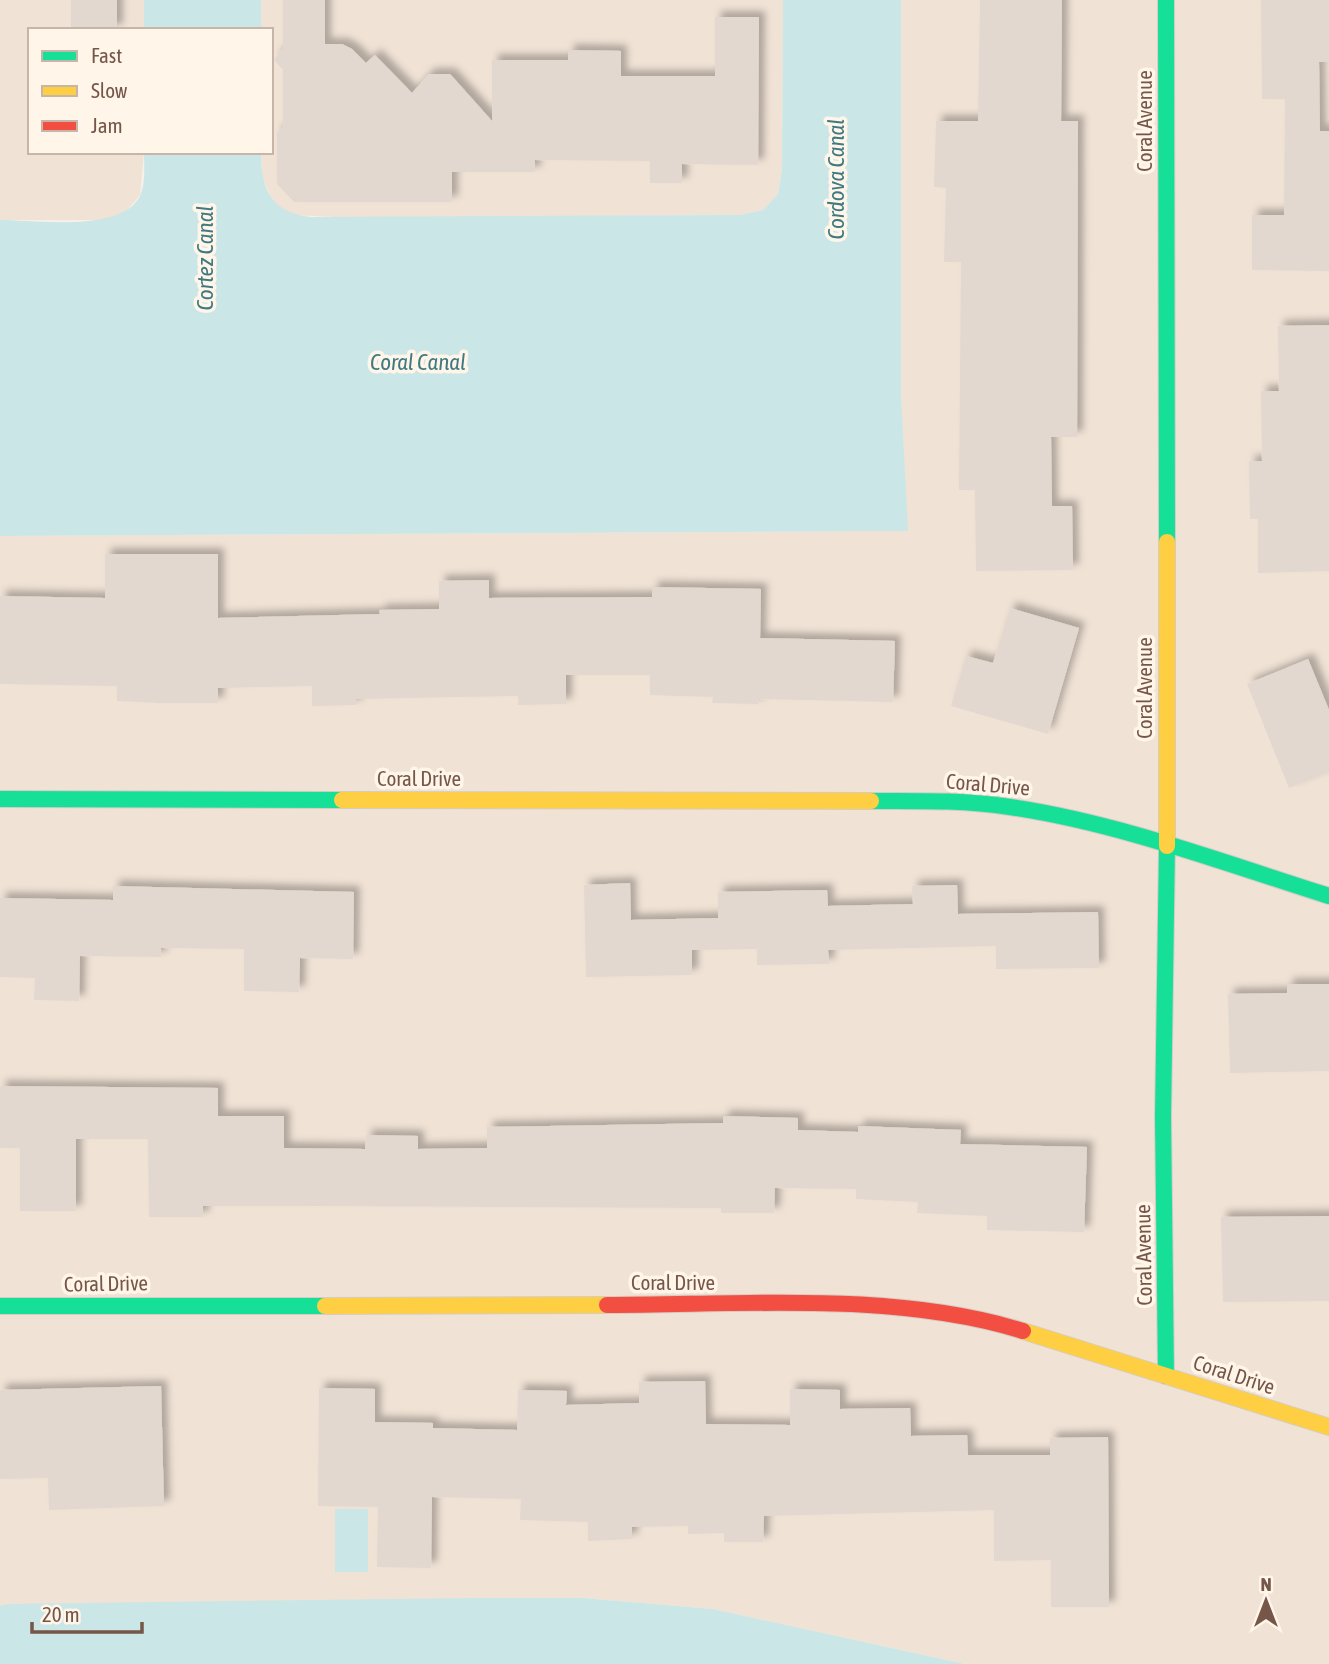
<svg xmlns="http://www.w3.org/2000/svg" width="1329" height="1664" font-family="'Asap Condensed',sans-serif">
	<style>
		.residential { fill: #f0e2d5 }
		.water { fill: #cae6e7 }
		.building { fill: #e3d8d0; filter: url(#shadow) }
		.lines { fill: none; stroke-linecap: round; stroke-linejoin: round }
		.fast-casing { stroke: #d6ccc4; stroke-width: 18 }
		.slow-casing { stroke: #d6ccc4; stroke-width: 18 }
		.jam-casing { stroke: #d6ccc4; stroke-width: 18 }
		.fast { stroke: #16e098; stroke-width: 16 }
		.slow { stroke: #ffcf43; stroke-width: 16 }
		.jam { stroke: #f24e42; stroke-width: 16 }
		.labels { text-anchor: middle; stroke-width: 7; stroke-linejoin: round; paint-order: stroke }
		.street-label { font-size: 21px; fill: #755648; stroke: #fff5e9 }
		.water-label { font-size: 23px; font-style: italic; fill: #3f7a82; stroke: #fff5e9 }
	</style>
	<defs>
		<filter id="shadow"><feDropShadow dx="6" dy="-6" stdDeviation="3.5" flood-color="#0004"/></filter>
	</defs>
	<rect width="100%" height="100%" fill="#f7f0e8"/>
	<path class="residential" d="M0,0H144V30H30V152H144L140,195L123,215L104,220H0Z
		M261,0H783L782,169L778,194L763,210L740,215L358,218L291,215L273,202L262,177L261,152H271V30H261Z
		M901,0H1329V1664H965L713,1609L583,1598L0,1606V536L907,531L901,395Z"/>
	<path class="water" d="M144,0H261V30H144Z
		M783,0H901V395L908,531L0,536V220C35,220 122,233 140,196C146,183 144,166 144,152H261C261,190 271,212 310,217L740,215L763,210L778,194L782,169Z
		M335,1509H368V1572H335Z
		M474,1598H583L713,1609L965,1664H0V1606L7,1604Z"/>
	<path class="building" d="M71,0H117V30H71Z
		M283,0H325V44H342L352,49L366,63L375,55L412,93L429,74H450L492,121V60H568V50L621,51V76H715V17H759L758,165L682,164V183H650V161L535,160V172H452V202H294L277,184V133L283,127V70L274,60L283,49Z
		M980,0H1062L1061,121H1078L1077,437H1051L1052,506H1072L1073,570L976,571L975,490H959L961,262H944L946,188L934,187L936,121H978Z
		M1261,0H1329V62H1319L1320,131H1329V271L1252,270V215H1284L1285,99H1262Z
		M1329,325V571L1258,573V519H1250L1249,461H1262L1261,391H1279L1278,326Z
		M105,554H218V618L380,614L379,610L439,609V581L489,580V598L652,597V587L761,589L760,638L895,641L893,702L759,699L758,704L712,703L713,697L650,695V675H566V704L518,705V696L356,699V705L312,706V686L218,688V703H161L117,701V686L0,684V596L105,598Z
		M1010,608L1079,628L1048,734L951,706L966,656L993,663Z
		M1308,659L1329,710V772L1289,788L1247,684Z
		M630,883L631,920L718,918V892L827,890L828,906L913,904L912,886L957,885L958,914L1098,912L1099,968L996,969V946L828,950L829,964L757,965V949L692,950V975L586,977L584,885Z
		M113,886L354,892L353,959L300,958L299,992L244,991V949L161,948V957L80,956L79,1001L34,1000L35,978L0,977V898L113,900Z
		M1287,984H1329V1071L1230,1073L1228,994L1287,993Z
		M0,1086L218,1088V1116H284V1148L365,1149L366,1135L418,1136V1149L487,1148V1127L723,1123V1116L798,1118V1130L858,1132V1126L961,1130L960,1144L1087,1147L1084,1232L987,1230V1216L917,1213L918,1202L856,1199V1189L775,1188L774,1213H721V1208L307,1206H203V1217H149L148,1139H76V1211H20V1148H0Z
		M1329,1216V1301L1223,1302L1221,1217Z
		M705,1381L706,1424L790,1425V1389L840,1390V1409L910,1408L911,1436L967,1435L968,1455H1050V1438L1108,1437L1109,1607H1051V1560L994,1561V1510L764,1516L763,1542H724V1533L688,1534V1526L632,1527V1539L588,1541V1522L520,1520L521,1499L432,1497L431,1568L377,1567L378,1507L318,1506L319,1388L375,1389V1422L433,1423V1428L517,1430L518,1390L567,1391L566,1405L639,1403V1382Z
		M161,1386L164,1506L49,1510L48,1478L0,1479V1390Z"/>
	<g class="lines">
		<g class="fast-casing">
			<path id="fast" d="M1166,0L1167,542
				M0,799L342,800
				M871,801C917,801 963,800 1010,807C1119,823 1224,863 1329,896
				M0,1306H325
				M1166,1376L1163,1117L1167,846"/>
		</g>
		<g class="slow-casing">
			<path id="slow" d="M1167,542V846
				M342,800L871,801
				M325,1306L607,1305
				M1023,1331L1329,1427"/>
		</g>
		<g class="jam-casing">
			<path id="jam" d="M607,1305C742,1305 894,1291 1023,1331"/>
		</g>
		<use href="#fast" class="fast"/>
		<use href="#slow" class="slow"/>
		<use href="#jam" class="jam"/>
	</g>
	<g class="labels">
		<g class="street-label">
			<text transform="translate(1145 121) rotate(-90)" y="7">Coral Avenue</text>
			<text transform="translate(1145 688) rotate(-90)" y="7">Coral Avenue</text>
			<text x="419" y="786">Coral Drive</text>
			<text transform="translate(988 785) rotate(5)" y="7">Coral Drive</text>
			<text transform="translate(1144 1255) rotate(-91)" y="7">Coral Avenue</text>
			<text x="673" y="1290">Coral Drive</text>
			<text transform="translate(106 1284) rotate(-1)" y="7">Coral Drive</text>
			<text transform="translate(1234 1375) rotate(18)" y="7">Coral Drive</text>
		</g>
		<g class="water-label">
			<text transform="translate(836 179) rotate(-90)" y="8">Cordova Canal</text>
			<text transform="translate(205 258) rotate(-90)" y="8">Cortez Canal</text>
			<text x="418" y="370">Coral Canal</text>
		</g>
	</g>
	<rect x="28" y="28" width="245" height="126" fill="#fff5e9" stroke="#c8b5a9" stroke-width="2"/>
	<rect x="42" y="51" width="35" height="10" fill="#16e098" stroke="#c8b5a9" stroke-width="2"/>
	<text x="91" y="63" font-size="21" fill="#755648">Fast</text>
	<rect x="42" y="86" width="35" height="10" fill="#ffcf43" stroke="#c8b5a9" stroke-width="2"/>
	<text x="91" y="98" font-size="21" fill="#755648">Slow</text>
	<rect x="42" y="121" width="35" height="10" fill="#f24e42" stroke="#c8b5a9" stroke-width="2"/>
	<text x="91" y="133" font-size="21" fill="#755648">Jam</text>
	<g transform="translate(1266 1601)" stroke="#fff5e9" stroke-width="5" paint-order="stroke">
	<path d="M0-5L12 26L0 18L-12 26Z" fill="#755648"/>
	<text y="-10" font-size="19" font-weight="bold" text-anchor="middle" fill="#755648">N</text>
	</g>
	<path d="M32 1622v10h110v-10" fill="none" stroke="#755648" stroke-width="3.5"/>
	<text x="42" y="1622" font-size="21" fill="#755648" stroke="#fff5e9" stroke-width="5" paint-order="stroke">20 m</text>
</svg>
